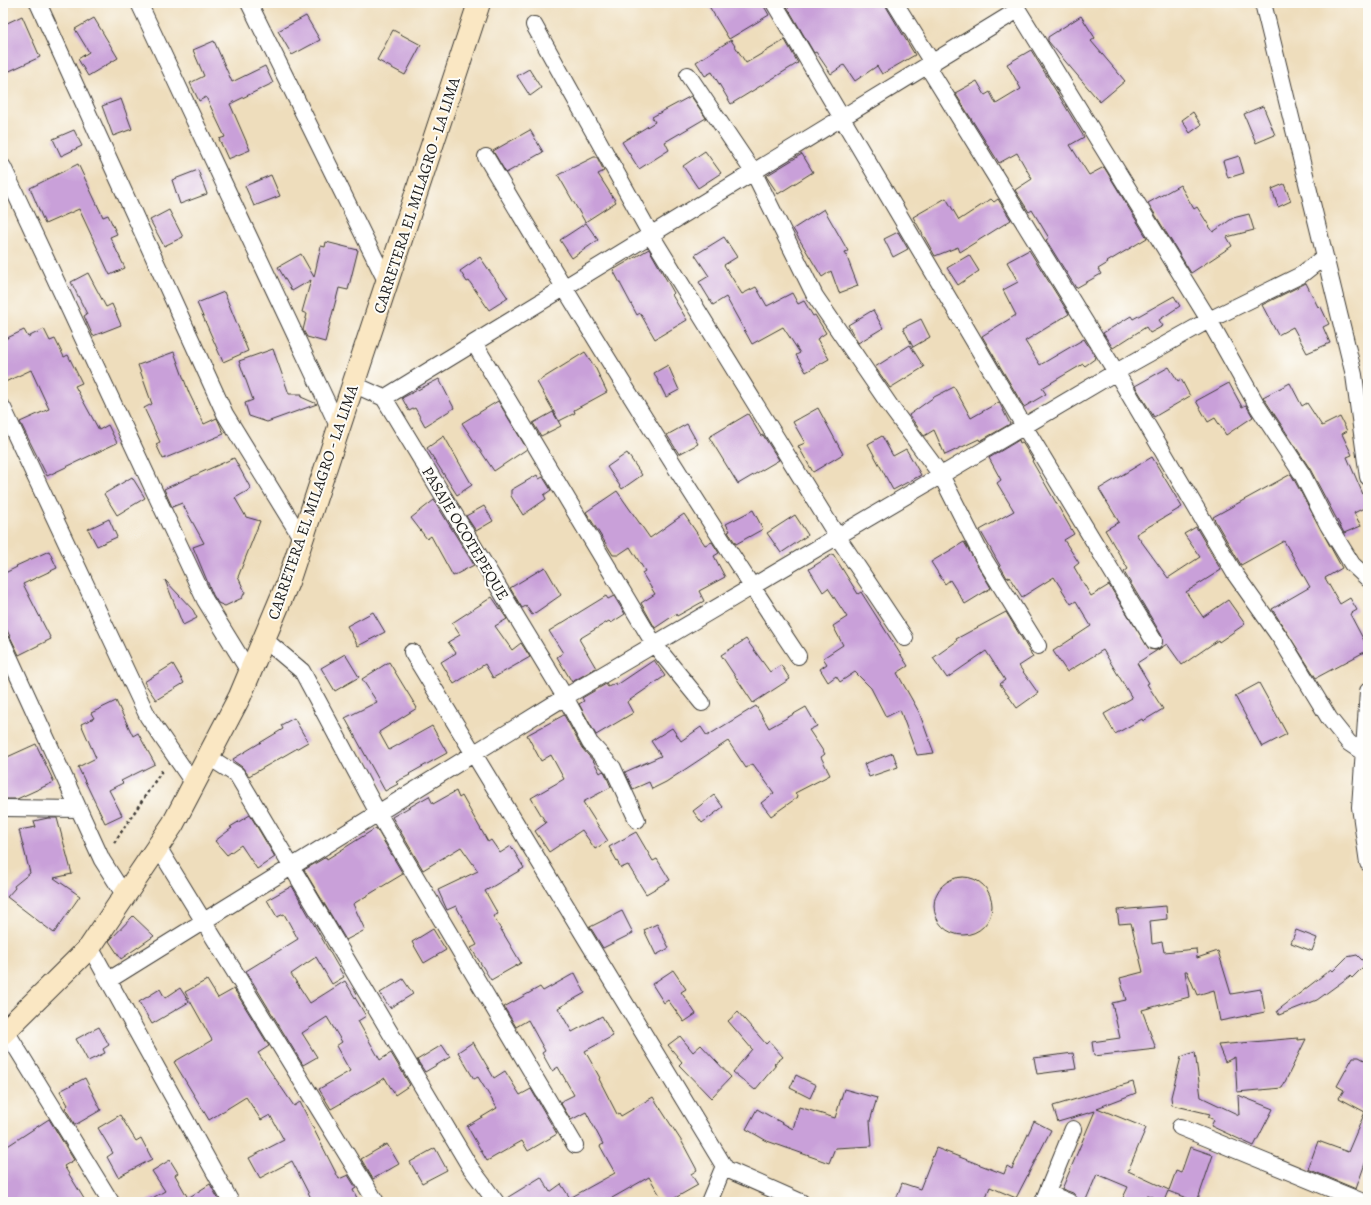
<svg xmlns="http://www.w3.org/2000/svg" width="1371" height="1205" font-family="Alegreya,serif">
	<style>
		.building { fill: #c9a0d9 }
		.lines { fill: none; stroke-linecap: round; stroke-linejoin: round }
		.minor-casing { stroke: #3c3934; stroke-width: 18 }
		.secondary-casing { stroke: #3c3934; stroke-width: 24 }
		.path { stroke: #3c3934; stroke-width: 2.5; stroke-dasharray: 3 3; stroke-linecap: butt }
		.minor { stroke: #fff; stroke-width: 16 }
		.secondary { stroke: #fae7c3; stroke-width: 22 }
		.labels { text-anchor: middle; stroke-width: 4; stroke-linejoin: round; paint-order: stroke }
		.street-label { font-size: 16px; fill: #1c1c1c; stroke: #fdfcf7 }
	</style>
	<rect width="100%" height="100%" fill="#fdfcf7"/>
	<filter id="ink" filterUnits="userSpaceOnUse"><feTurbulence type="fractalNoise" baseFrequency=".025" numOctaves="2"/><feDisplacementMap in="SourceGraphic" scale="8" xChannelSelector="R" yChannelSelector="G"/><feConvolveMatrix kernelMatrix="1 2 1 2 8 2 1 2 1" color-interpolation-filters="sRGB"/></filter>
	<filter id="wash" filterUnits="userSpaceOnUse"><feTurbulence type="fractalNoise" baseFrequency=".012" numOctaves="4" result="noise"/><feDisplacementMap in="SourceGraphic" scale="16" xChannelSelector="R" yChannelSelector="G"/><feGaussianBlur stdDeviation="0.9" result="paint"/><feColorMatrix in="noise" values="0 0 0 0 0 0 0 0 0 0 0 0 0 0 0 0 0 1.4 0 .05"/><feComposite in="paint" operator="in"/></filter>
	<g filter="url(#wash)">
		<rect width="100%" height="100%" fill="#eeddbc"/>
		<g id="blocks">
			<path class="building" d="M707,3H762L769,15L729,39Z
				M785,3H884L915,55L882,74L877,66L855,81L844,65L831,74L816,52L814,53Z
				M22,16L40,57L3,74V25Z
				M306,16L320,40L292,55L278,31Z
				M1081,16L1095,38L1091,41L1125,81L1100,102L1048,41V37Z
				M94,18L118,58L88,76L78,59L89,52L75,29Z
				M393,30L421,45L405,75L377,60Z
				M731,40L746,63L785,40L798,63L731,104L712,72L705,76L696,62Z
				M214,41L232,82L265,66L273,83L230,104L250,150L228,159L219,139L225,137L206,97L199,101L190,83L204,76L193,50Z
				M1031,50L1084,137L1070,145L1089,175L1104,167L1147,238L1107,262L1108,263L1098,269L1101,274L1076,288L1046,240L1049,238L1032,210L1029,212L1015,190L1032,179L1017,153L999,163L955,93L977,81L985,95L990,92L996,104L1021,89L1007,64Z
				M529,69L541,88L530,96L517,76Z
				M691,96L706,118L665,142L669,150L639,169L622,142L655,122L652,117Z
				M121,99L132,129L113,136L102,106Z
				M1263,106L1275,135L1256,143L1244,114Z
				M1193,112L1201,125L1190,133L1182,120Z
				M74,130L82,146L61,156L53,139Z
				M530,130L543,152L506,173L493,151Z
				M705,151L721,173L698,188L683,166Z
				M802,154L813,172L778,194L766,176Z
				M1239,156L1244,173L1228,178L1223,161Z
				M594,157H597L604,171L598,174L616,202L585,222L558,175Z
				M78,164L103,217L108,215L117,234L110,237L125,268L110,275L79,209L45,224L30,188Z
				M198,170L207,194L180,204L172,180Z
				M271,175L280,196L254,206L245,186Z
				M1284,184L1291,201L1278,207L1272,189Z
				M1180,185L1194,209L1197,207L1213,232L1233,218L1249,214L1254,230L1227,237L1232,246L1191,273L1148,203Z
				M946,198L959,220L991,199L994,202L998,199L1011,220L960,252L958,247L935,256L913,217Z
				M824,209L848,251L845,252L858,286L839,293L831,271L822,277L793,229Z
				M169,210L183,237L164,246L150,220Z
				M586,223L598,240L572,258L560,240Z
				M898,232L908,249L893,257L884,239Z
				M724,237L737,257L724,265L742,294L756,287L767,306L792,293L798,304L804,301L813,316L815,315L826,333L817,339L829,359L806,372L796,355L800,353L783,327L752,344L726,297L713,305L699,282L709,276L695,255Z
				M326,242L358,250L348,290L339,288L325,342L307,337L303,330L307,314L302,312L311,280L292,291L278,267L301,254L314,277L321,246L325,247Z
				M649,249L674,293L672,295L687,320L655,339L640,313L637,315L613,270Z
				M1029,250L1069,314L1025,341L1040,365L1084,339L1096,358L1085,366L1083,364L1042,388L1046,394L1024,407L982,336L1016,315L1003,290L1018,282L1007,262Z
				M969,255L979,271L958,285L947,268Z
				M480,257L508,298L489,310L469,281L467,282L460,271Z
				M88,273L106,307L112,304L121,325L93,336L84,316L87,314L71,282Z
				M1306,283L1318,307L1320,305L1329,324L1323,327L1330,343L1307,353L1293,327L1278,335L1262,305Z
				M224,292L248,351L223,362L197,303Z
				M1174,296L1180,306L1159,320L1163,326L1150,333L1146,327L1113,348L1103,333L1131,316L1133,319Z
				M873,310L883,328L858,343L848,325Z
				M921,319L930,337L913,347L903,328Z
				M44,329L50,341L55,339L64,357L68,355L82,383L75,386L99,430L108,425L117,443L47,476L20,422L49,409L31,370L3,383V340L24,330L28,337Z
				M910,345L924,367L890,388L875,367Z
				M273,349L289,394H302L301,397L317,404L267,422L249,416L245,403L253,400L239,361Z
				M174,352L189,393L204,424L217,418L224,434L163,459L156,444L160,442L144,408L152,404L138,365Z
				M585,352L596,369L607,392L574,410L575,413L559,421L537,382Z
				M668,365L679,390L666,397L654,373Z
				M1169,367L1178,381L1181,379L1190,396L1154,417L1135,386Z
				M439,379L454,408L425,426L415,408L409,411L402,398Z
				M1229,383L1242,407L1246,405L1253,417L1226,435L1215,418L1208,422L1196,401Z
				M1290,383L1302,406L1307,403L1322,426L1340,417L1347,431L1342,434L1352,455L1347,457L1368,506L1354,513L1361,526L1344,533L1310,469L1263,397Z
				M954,387L971,418L999,402L1010,424L980,441L979,439L945,455L934,430L924,436L909,415L934,397Z
				M498,401L527,449L494,471L462,423Z
				M818,408L843,454L813,472L798,446L805,443L793,422Z
				M553,412L561,426L541,436L533,423Z
				M748,414L761,436L763,435L779,460L738,484L709,437Z
				M687,424L698,444L679,454L667,435Z
				M444,436L472,485L457,495L427,448Z
				M882,436L893,456L906,449L921,475L893,490L868,444Z
				M1019,440L1020,443L1022,442L1033,460L1032,461L1074,534L1064,540L1079,563L1074,567L1091,596L1109,585L1149,649L1155,650L1159,649L1162,645V636L1124,572L1128,569L1105,530L1119,522L1099,489L1152,457L1182,507L1136,534L1168,578L1200,557L1184,534L1196,527L1221,570L1186,592L1203,617L1228,600L1245,624L1219,642L1218,640L1182,665L1167,644L1137,663L1149,683L1147,684L1163,709L1143,721L1142,719L1115,734L1104,714L1132,698L1103,650L1067,672L1053,651L1091,626L1076,601L1071,604L1054,577L1022,597L1009,577L1007,578L980,530L1014,511L997,483L1001,480L989,458Z
				M627,453L642,475L622,489L607,467Z
				M234,458L251,489L235,498L246,517L260,521L238,577L245,592L242,598L225,606L218,603L213,595L193,547L204,543L182,503L172,507L164,489Z
				M1291,474L1342,568L1325,578L1340,604L1350,598L1357,610L1350,614L1368,648V650L1316,678L1272,609L1310,587L1284,541L1241,565L1213,517Z
				M537,475L539,479L543,477L551,490L544,495L546,499L523,515L511,496V490Z
				M132,477L145,498L117,515L104,494Z
				M617,491L650,538L684,514L705,545L712,542L719,553L714,556L725,577L699,591L704,601L677,616L676,614L655,628L641,603L655,594L642,573L645,571L630,547L618,555H613L586,512Z
				M434,500L474,565L453,576L431,536L427,539L411,518Z
				M484,506L493,521L476,531L466,516Z
				M753,510L763,529L736,544L728,532L730,531L726,524Z
				M795,515L808,535L781,553L767,533Z
				M109,519L117,537L97,546L88,529Z
				M964,542L991,588L965,604L950,580L945,584L931,562Z
				M49,551L57,568L23,584L51,639L19,655L3,622V574L17,567L16,566Z
				M833,554L858,594L861,592L908,666L897,673L919,712L934,753L917,755L900,710L886,717L871,688L855,672L840,682L836,676L828,682L820,669L827,664L823,658L843,645L833,626L847,617L828,588L823,592L809,569Z
				M545,567L561,595L532,615L526,606L522,608L510,588Z
				M165,580L193,610L197,618L183,625Z
				M606,596L608,599L614,596L625,614L611,623L609,621L579,639L596,668L572,682L557,657L563,653L549,631Z
				M492,597L507,619L495,626L512,650L521,643L530,657L493,678L485,664L454,684L441,662L456,653L448,642L460,635L452,623Z
				M373,612L385,632L358,646L347,626Z
				M1006,612L1033,657L1019,666L1038,693L1017,708L1000,684L1005,680L986,651L947,678L933,658L957,641L956,639Z
				M746,639L770,672L781,665L790,679L753,703L721,655Z
				M345,654L359,677L335,691L321,668Z
				M654,660L665,676L627,702L633,713L596,735L579,704L584,701L582,698L606,684L608,687L616,683L617,685Z
				M389,662L417,708L379,732L389,750L432,726L447,753L409,774L410,775L396,782L398,784L385,791L345,718L377,702L362,679Z
				M173,664L184,683L156,700L144,682Z
				M1259,683L1287,734L1262,747L1235,696Z
				M116,701L133,736L138,733L155,764L121,781L123,783L109,790L122,815L105,823L78,767L96,758L81,724L94,718L91,713Z
				M756,706L769,728L806,707L817,726L809,730L825,754L821,757L830,775L795,793L798,797L771,816L761,803L774,793L753,764L746,768L728,741L666,782L652,789L649,782L633,789L625,772L661,756L651,741L672,728L681,741L701,727L707,736Z
				M564,715L582,748L594,762L600,773L603,771L605,773L611,787L583,802L608,841L595,849L582,830L549,852L535,831L546,823L531,798L564,779L551,755L541,761L527,735Z
				M294,718L308,742L249,776L242,767L235,762L233,759L283,729L281,725Z
				M36,744L54,782L17,799H6L3,791V759Z
				M893,753L898,767L869,777L864,764Z
				M456,791L459,798L462,796L488,842L491,840L500,853L511,846L524,868L485,891L498,914L493,916L521,963L491,980L471,948L477,945L456,906L447,910L438,890L478,871L461,847L423,870L392,817L429,796L433,804Z
				M714,795L723,807L702,823L693,811Z
				M250,815L275,857L257,869L241,845L227,855L215,841L232,828L230,827Z
				M48,818H57L72,874L54,878L80,896L54,933L7,897L15,888L14,886L30,873L19,830L36,827L34,821Z
				M376,828L403,874L353,904L365,930L346,940L304,870L326,857L327,859Z
				M636,832L653,861L657,859L670,880L646,894L628,865L621,868L609,847Z
				M934 906a29 29 0 1 1 58 0a29 29 0 1 1-58 0Z
				M292,886L344,977L332,984L316,957L291,974L310,1003L345,981L366,1016L358,1021L380,1060L391,1053L410,1085L395,1095L385,1078L331,1109L319,1089L350,1071L336,1046L342,1042L327,1017L302,1033L317,1057L303,1065L246,971L298,939L284,914L277,917L267,900Z
				M1166,906L1167,919L1150,921L1152,944L1162,942L1164,952L1196,949L1197,958L1218,951L1231,994L1261,989L1265,1012L1220,1021L1214,990L1197,995L1187,971H1185L1189,997L1142,1010L1156,1049L1094,1056L1092,1042L1120,1038L1112,1003L1126,1000L1120,978L1143,972L1131,923L1119,924L1117,910Z
				M622,911L633,933L603,948L590,927Z
				M133,916L154,936L121,959L109,941Z
				M657,924L669,948L656,955L644,930Z
				M433,929L446,950L424,963L412,942Z
				M1296,930L1317,938L1312,951L1291,943Z
				M1357,955L1366,964L1352,978L1350,976L1317,1000L1279,1015L1277,1011L1331,969L1333,971L1347,957Z
				M673,970L686,989L681,992L696,1014L684,1022L668,1000L664,1003L652,984Z
				M575,973L585,993L558,1008L572,1032L602,1016L613,1036L585,1051L600,1078L599,1079L617,1114L619,1113L621,1116L653,1097L682,1142L697,1170L691,1174L698,1185L668,1202H664L649,1177L605,1202H505V1199L541,1177L550,1192L561,1184L570,1198L615,1173L600,1146L603,1144L586,1112L571,1120L560,1102L574,1095L558,1067L552,1071L542,1053L545,1051L528,1020L516,1027L504,1007L540,987L543,991Z
				M403,979L413,994L390,1008L380,993Z
				M207,980L218,998L234,989L269,1046L258,1053L294,1106L300,1102L339,1179L348,1175L356,1188L353,1190L359,1202H313L292,1161L260,1178L249,1158L284,1140L270,1115L261,1120L246,1097L209,1120L174,1062L212,1040L185,992Z
				M180,988L189,1002L152,1024L139,1002L160,989L165,998Z
				M738,1012L766,1044L769,1041L783,1057L774,1064L776,1065L755,1090L733,1072L752,1049L728,1021Z
				M99,1027L109,1045L103,1049L105,1053L88,1061L76,1039Z
				M680,1036L693,1052L701,1045L731,1077L711,1098L679,1065L682,1062L668,1045Z
				M1298,1038V1040L1306,1039L1282,1088L1237,1092L1235,1057L1225,1062L1218,1045Z
				M473,1042L494,1078L505,1071L520,1095L531,1089L557,1134L528,1151L522,1141L487,1161L467,1126L497,1108L478,1077L474,1079L458,1052Z
				M442,1045L450,1057L425,1072L417,1060Z
				M1195,1052L1201,1097L1239,1115L1238,1095L1273,1109L1254,1146L1211,1126L1214,1120L1208,1117L1210,1114L1172,1105L1171,1097L1181,1057Z
				M1073,1053L1076,1069L1037,1074L1034,1058Z
				M1353,1057H1359L1368,1062V1155L1356,1189L1308,1169L1318,1141L1348,1152L1365,1112L1339,1098L1344,1090L1337,1086Z
				M796,1075L816,1085L810,1098L790,1088Z
				M85,1078L101,1110L75,1125L65,1108L68,1105L60,1091Z
				M1133,1082L1136,1093L1097,1108L1146,1128L1128,1171L1169,1190L1176,1171L1181,1173L1190,1147L1213,1155L1197,1202L1168,1191L1164,1201L1147,1195L1144,1202H1121L1128,1187L1097,1174L1085,1202L1078,1199L1073,1193L1062,1189L1095,1111L1058,1122L1053,1106Z
				M844,1089L877,1098L870,1121L872,1146L835,1148L829,1163L767,1141L746,1129L757,1109L793,1129L799,1107L835,1118Z
				M120,1115L136,1141L141,1138L152,1159L118,1177L107,1157L113,1153L98,1128Z
				M49,1119L74,1160L64,1166L86,1202H8L3,1194V1149Z
				M1034,1121L1051,1130L1016,1198L990,1187L984,1202H895L902,1183L920,1189L936,1148L1004,1174L1007,1166L1012,1169Z
				M387,1144L399,1164L373,1179L361,1159Z
				M435,1148L447,1170L422,1183L410,1162Z
				M170,1160L178,1173L175,1175L188,1198L210,1184L220,1202H145L165,1191L152,1171Z"/>
		</g>
	</g>
	<g filter="url(#ink)">
		<use href="#blocks" fill-opacity="0" stroke="#3c3934" stroke-width="1"/>
		<g class="lines">
			<g class="minor-casing">
				<path id="minor" d="M38,3L225,414L302,539
					M139,3L339,428
					M249,3L387,283
					M774,3L1024,426L1154,641
					M895,3L933,64
					M1263,3L1354,375L1368,477
					M534,25L651,235L837,536L905,638
					M928,67L1116,372L1235,574L1281,639L1329,718L1349,743L1364,753
					M688,75L754,173L815,296L893,410L941,475L981,554L1038,646
					M486,157C586,326 689,493 798,656
					M3,167L205,600L250,673
					M474,343L654,644L702,703
					M353,384L384,398L565,697L590,743L613,768L637,820
					M384,398L1018,10L1209,320L1258,407L1302,474L1328,525L1352,564L1368,579
					M3,408L148,717L194,784
					M264,639L302,671L378,813L575,1145
					M3,643L102,860L125,896
					M412,652L724,1166L709,1202
					M1368,691L1360,807L1368,863
					M209,757L237,775L470,1167L496,1202
					M3,808L79,809
					M158,847L376,1202
					M90,947L231,1202
					M109,980L565,697L1116,372L1209,320L1301,275L1325,256
					M6,1031L111,1202
					M1180,1127L1363,1202
					M724,1168L801,1202
					M1047,1193L1069,1202
					M1043,1202L1073,1129"/>
			</g>
			<g class="secondary-casing">
				<path id="secondary" d="M3,1033L90,947L173,824L240,696L288,582L479,3"/>
			</g>
			<path class="path" d="M114,843L163,769"/>
			<use href="#minor" class="minor"/>
			<use href="#secondary" class="secondary"/>
		</g>
	</g>
	<g class="labels">
		<g class="street-label">
			<text transform="translate(416 195) rotate(-72)" y="6">CARRETERA EL MILAGRO - LA LIMA</text>
			<text transform="translate(312 502) rotate(-71)" y="6">CARRETERA EL MILAGRO - LA LIMA</text>
			<text transform="translate(466 533) rotate(59)" y="6">PASAJE OCOTEPEQUE</text>
		</g>
	</g>
	<rect width="1371" height="1205" fill="none" stroke="#fdfcf7" stroke-width="16"/>
</svg>
